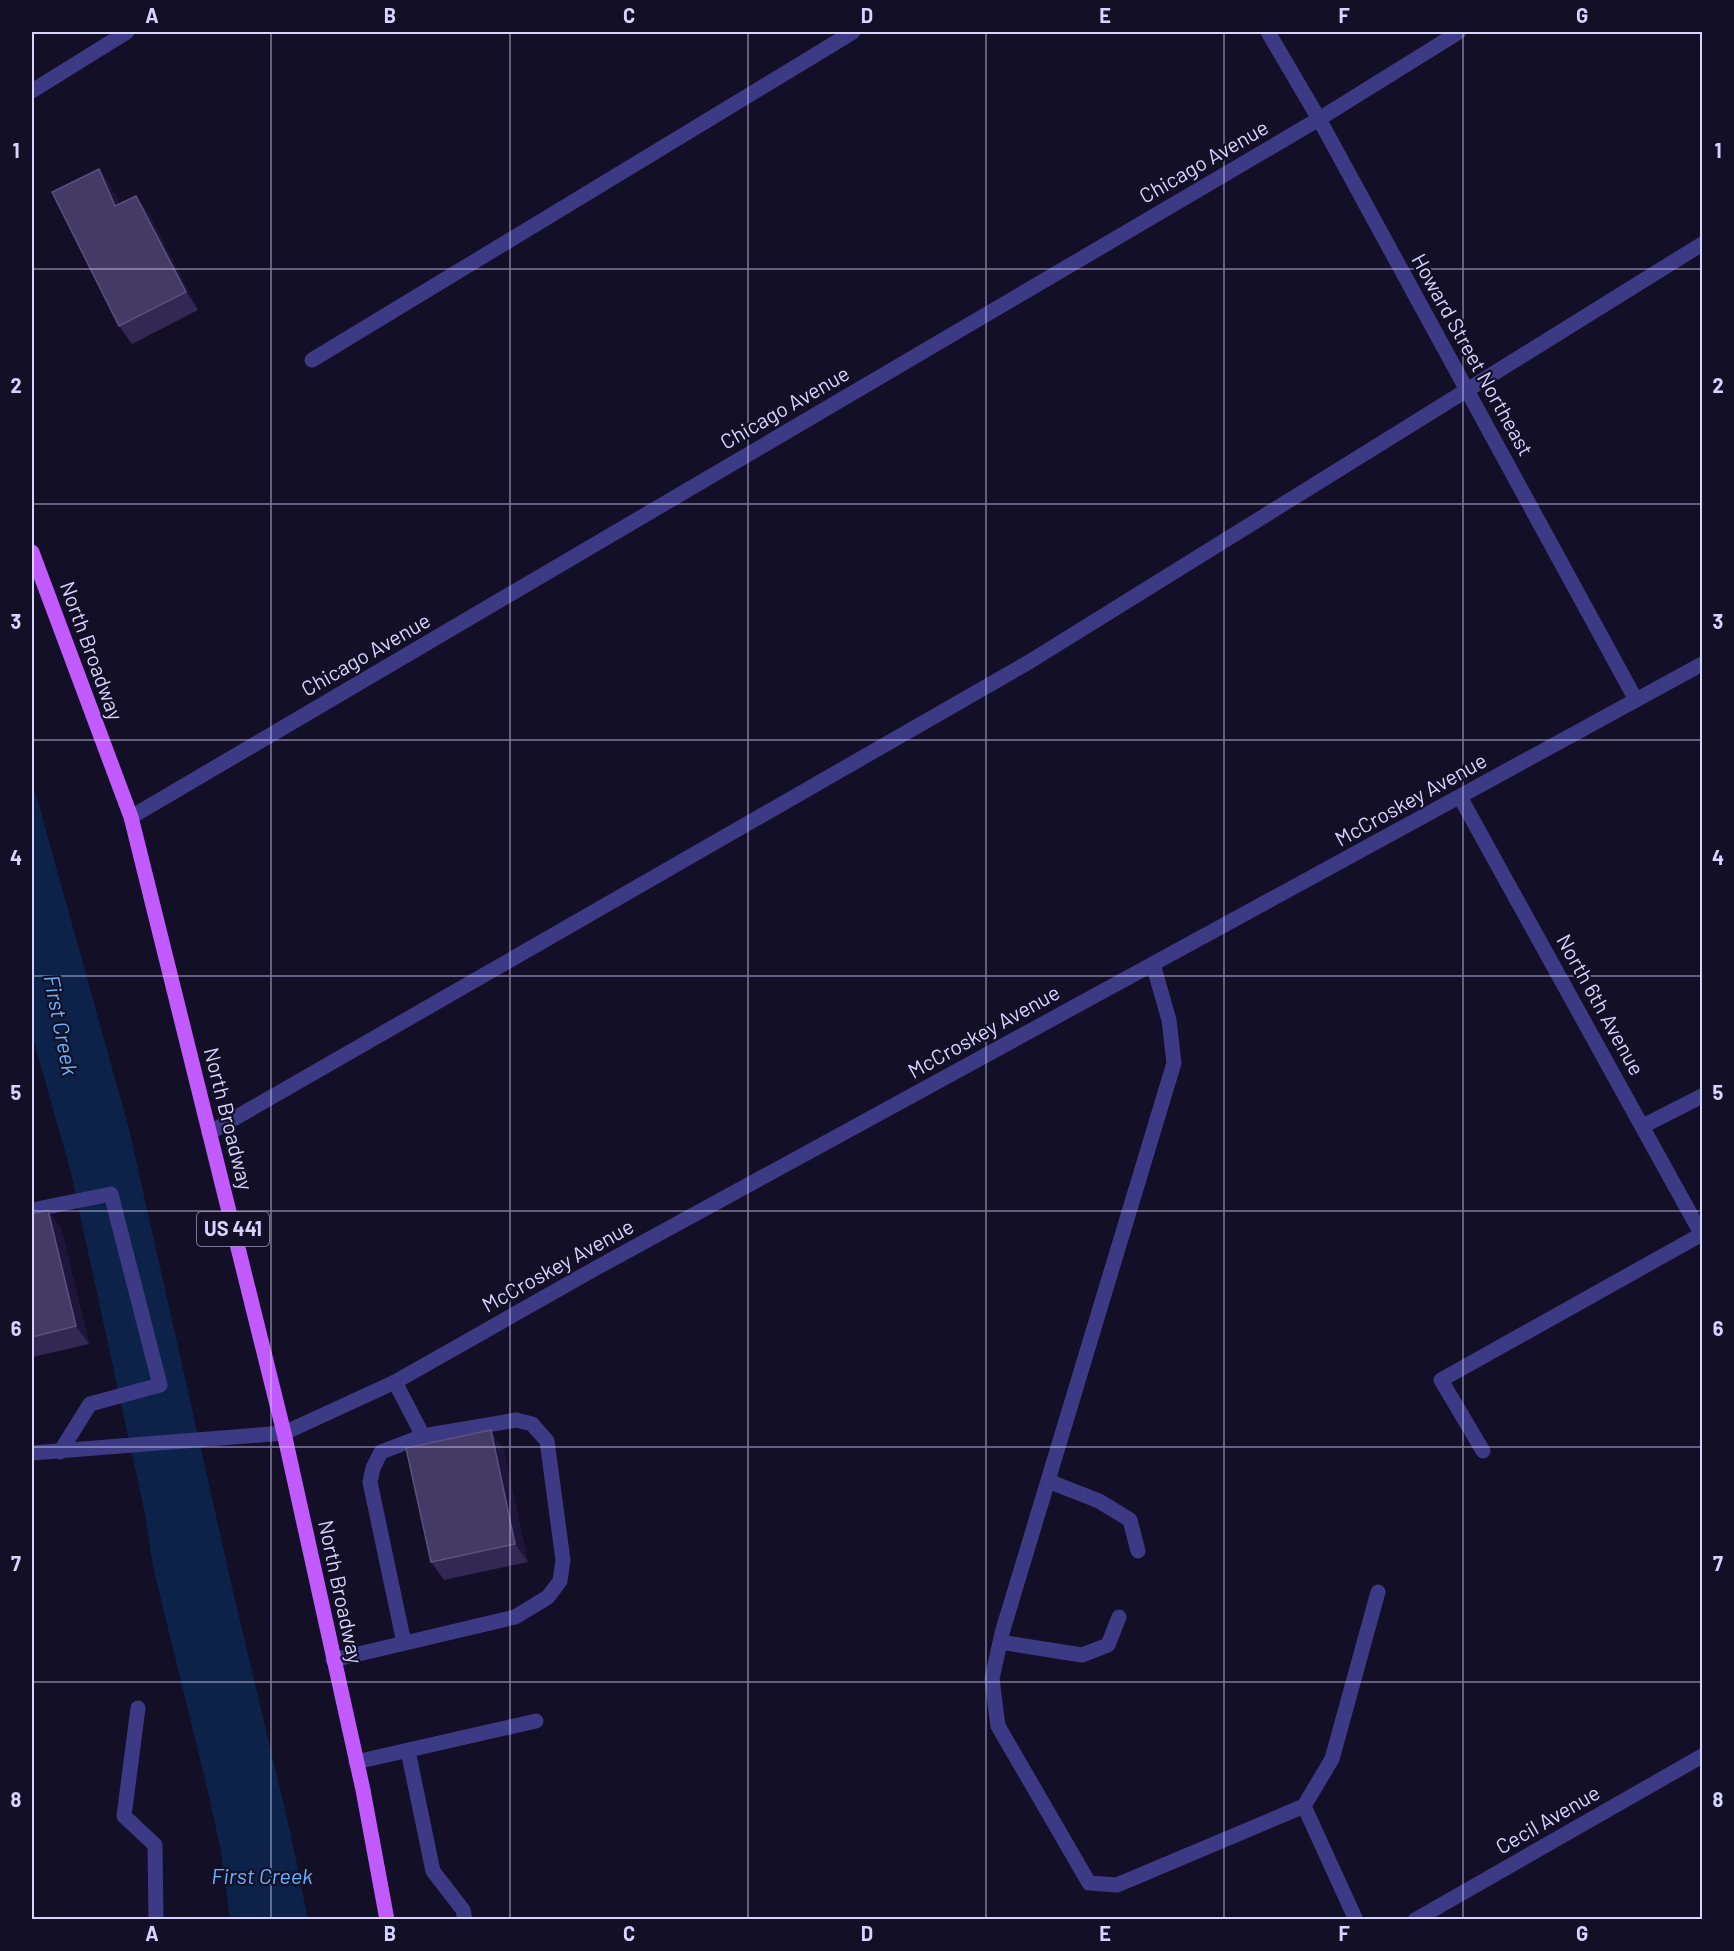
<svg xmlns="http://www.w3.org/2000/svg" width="1734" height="1951" font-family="Barlow,sans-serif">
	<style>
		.water { fill: #0c2248 }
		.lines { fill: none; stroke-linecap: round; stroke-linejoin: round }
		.service { stroke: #3d3a85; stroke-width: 15 }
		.minor { stroke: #3d3a85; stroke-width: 15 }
		.tertiary { stroke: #3d3a85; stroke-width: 15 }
		.primary { stroke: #c25bff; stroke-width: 15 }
		.wall { fill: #312854 }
		.shaded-wall { fill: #1d163a }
		.building { fill: #433a66; stroke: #5a527e; stroke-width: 1.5 }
		.grid { fill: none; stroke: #d9d4ff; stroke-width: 1.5; stroke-opacity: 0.55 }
		.labels { text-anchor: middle; stroke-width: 4.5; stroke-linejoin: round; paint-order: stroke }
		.shield { fill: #130f26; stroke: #9e99be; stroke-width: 1.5 }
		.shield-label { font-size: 20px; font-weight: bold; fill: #d9d4ff }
		.street-label { font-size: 21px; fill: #d9d4ff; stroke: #130f26 }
		.water-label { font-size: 22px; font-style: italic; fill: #62b6ff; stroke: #130f26 }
		.neatline { fill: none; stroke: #d9d4ff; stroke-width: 2 }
		.grid-label { font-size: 20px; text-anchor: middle; font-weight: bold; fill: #d9d4ff }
	</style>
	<rect width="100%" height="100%" fill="#130f26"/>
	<path class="water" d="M32,786L37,798L129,1129L232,1587L290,1831L308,1919H230L221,1852L209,1796L153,1567L145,1514L70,1169L32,1035Z"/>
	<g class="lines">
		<path class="service" d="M312,360L853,32
			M1153,964L1169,1020L1174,1063L1002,1633L992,1679L998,1726L1089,1883L1117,1885L1304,1806L1356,1920
			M209,1133L1029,662L1702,244
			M32,1210L111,1194L160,1385L90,1404L60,1452
			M395,1382L423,1436
			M1483,1451L1441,1380L1702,1234
			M32,1453L284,1433
			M1048,1481L1099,1501L1130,1520L1138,1551
			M1000,1642L1082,1655L1108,1645L1119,1617
			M333,1660L515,1617L548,1597L560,1581L563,1560L547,1441L532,1424L516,1420L423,1436L381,1452L373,1468L370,1482L404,1643
			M138,1708L124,1816L155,1845L156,1920
			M408,1751L433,1871L463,1910L465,1920
			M356,1762L536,1721
			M1304,1806L1332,1759L1378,1592"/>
		<path class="minor" d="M1268,32L1319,119L1636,700
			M32,91L127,32
			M1460,797L1702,1235
			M131,817L1319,119L1459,32
			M1643,1126L1702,1096
			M284,1433L395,1382L598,1267L1702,664"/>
		<path class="tertiary" d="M1415,1920L1702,1756"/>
		<path class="primary" d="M32,552L131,817L284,1433L363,1790L387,1920"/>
	</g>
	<path class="wall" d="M99,169L111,187L119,204L149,214L198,310L132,344L119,326Z
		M32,1214L61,1228L89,1344L33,1357L32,1355Z
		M503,1448L528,1562L444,1580L431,1562Z"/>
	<path class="shaded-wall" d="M99,169L111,187L128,224L115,206Z
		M136,196L149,214L198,310L186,292Z
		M48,1210L61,1228L89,1344L76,1326Z
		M491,1430L503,1448L528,1562L515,1544Z"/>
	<path class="building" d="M99,169L115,206L136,196L186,292L119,326L52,192Z
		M48,1210L76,1326L32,1337V1214Z
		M491,1430L515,1544L431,1562L406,1448Z"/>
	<path class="grid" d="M271,32V1920M510,32V1920M748,32V1920M986,32V1920M1224,32V1920M1463,32V1920M32,269H1702M32,504H1702M32,740H1702M32,976H1702M32,1211H1702M32,1447H1702M32,1682H1702"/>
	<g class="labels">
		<rect class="shield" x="197" y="1212" width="72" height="34" rx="4.5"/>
		<g class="shield-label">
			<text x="233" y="1236">US 441</text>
		</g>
		<g class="street-label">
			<text transform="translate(1204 162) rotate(-30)" y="7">Chicago Avenue</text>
			<text transform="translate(1472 355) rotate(61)" y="7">Howard Street Northeast</text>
			<text transform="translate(785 408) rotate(-30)" y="7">Chicago Avenue</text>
			<text transform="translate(91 651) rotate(70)" y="7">North Broadway</text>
			<text transform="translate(366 655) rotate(-30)" y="7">Chicago Avenue</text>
			<text transform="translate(1411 800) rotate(-29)" y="7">McCroskey Avenue</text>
			<text transform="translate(1600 1005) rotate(61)" y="7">North 6th Avenue</text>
			<text transform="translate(984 1032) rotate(-29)" y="7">McCroskey Avenue</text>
			<text transform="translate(228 1119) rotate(76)" y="7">North Broadway</text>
			<text transform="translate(558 1266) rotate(-29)" y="7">McCroskey Avenue</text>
			<text transform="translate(340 1592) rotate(78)" y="7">North Broadway</text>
			<text transform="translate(1548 1820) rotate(-30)" y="7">Cecil Avenue</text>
		</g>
		<g class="water-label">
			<text transform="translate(61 1025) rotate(79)" y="8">First Creek</text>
			<text x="262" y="1884">First Creek</text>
		</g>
	</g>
	<rect width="1734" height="1951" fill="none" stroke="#130f26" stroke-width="66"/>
	<rect x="33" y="33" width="1668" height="1885" class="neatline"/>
	<g class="grid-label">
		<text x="152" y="23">A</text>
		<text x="390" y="23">B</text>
		<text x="629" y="23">C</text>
		<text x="867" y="23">D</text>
		<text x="1105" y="23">E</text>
		<text x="1344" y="23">F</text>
		<text x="1582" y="23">G</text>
		<text x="16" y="158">1</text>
		<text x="1718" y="158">1</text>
		<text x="16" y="393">2</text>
		<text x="1718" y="393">2</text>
		<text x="16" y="629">3</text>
		<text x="1718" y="629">3</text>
		<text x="16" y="865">4</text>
		<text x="1718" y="865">4</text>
		<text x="16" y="1100">5</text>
		<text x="1718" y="1100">5</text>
		<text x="16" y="1336">6</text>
		<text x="1718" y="1336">6</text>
		<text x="16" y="1571">7</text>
		<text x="1718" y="1571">7</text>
		<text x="16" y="1807">8</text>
		<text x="1718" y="1807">8</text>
		<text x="152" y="1941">A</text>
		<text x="390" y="1941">B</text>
		<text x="629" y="1941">C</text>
		<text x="867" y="1941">D</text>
		<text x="1105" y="1941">E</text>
		<text x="1344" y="1941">F</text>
		<text x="1582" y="1941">G</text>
	</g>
</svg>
